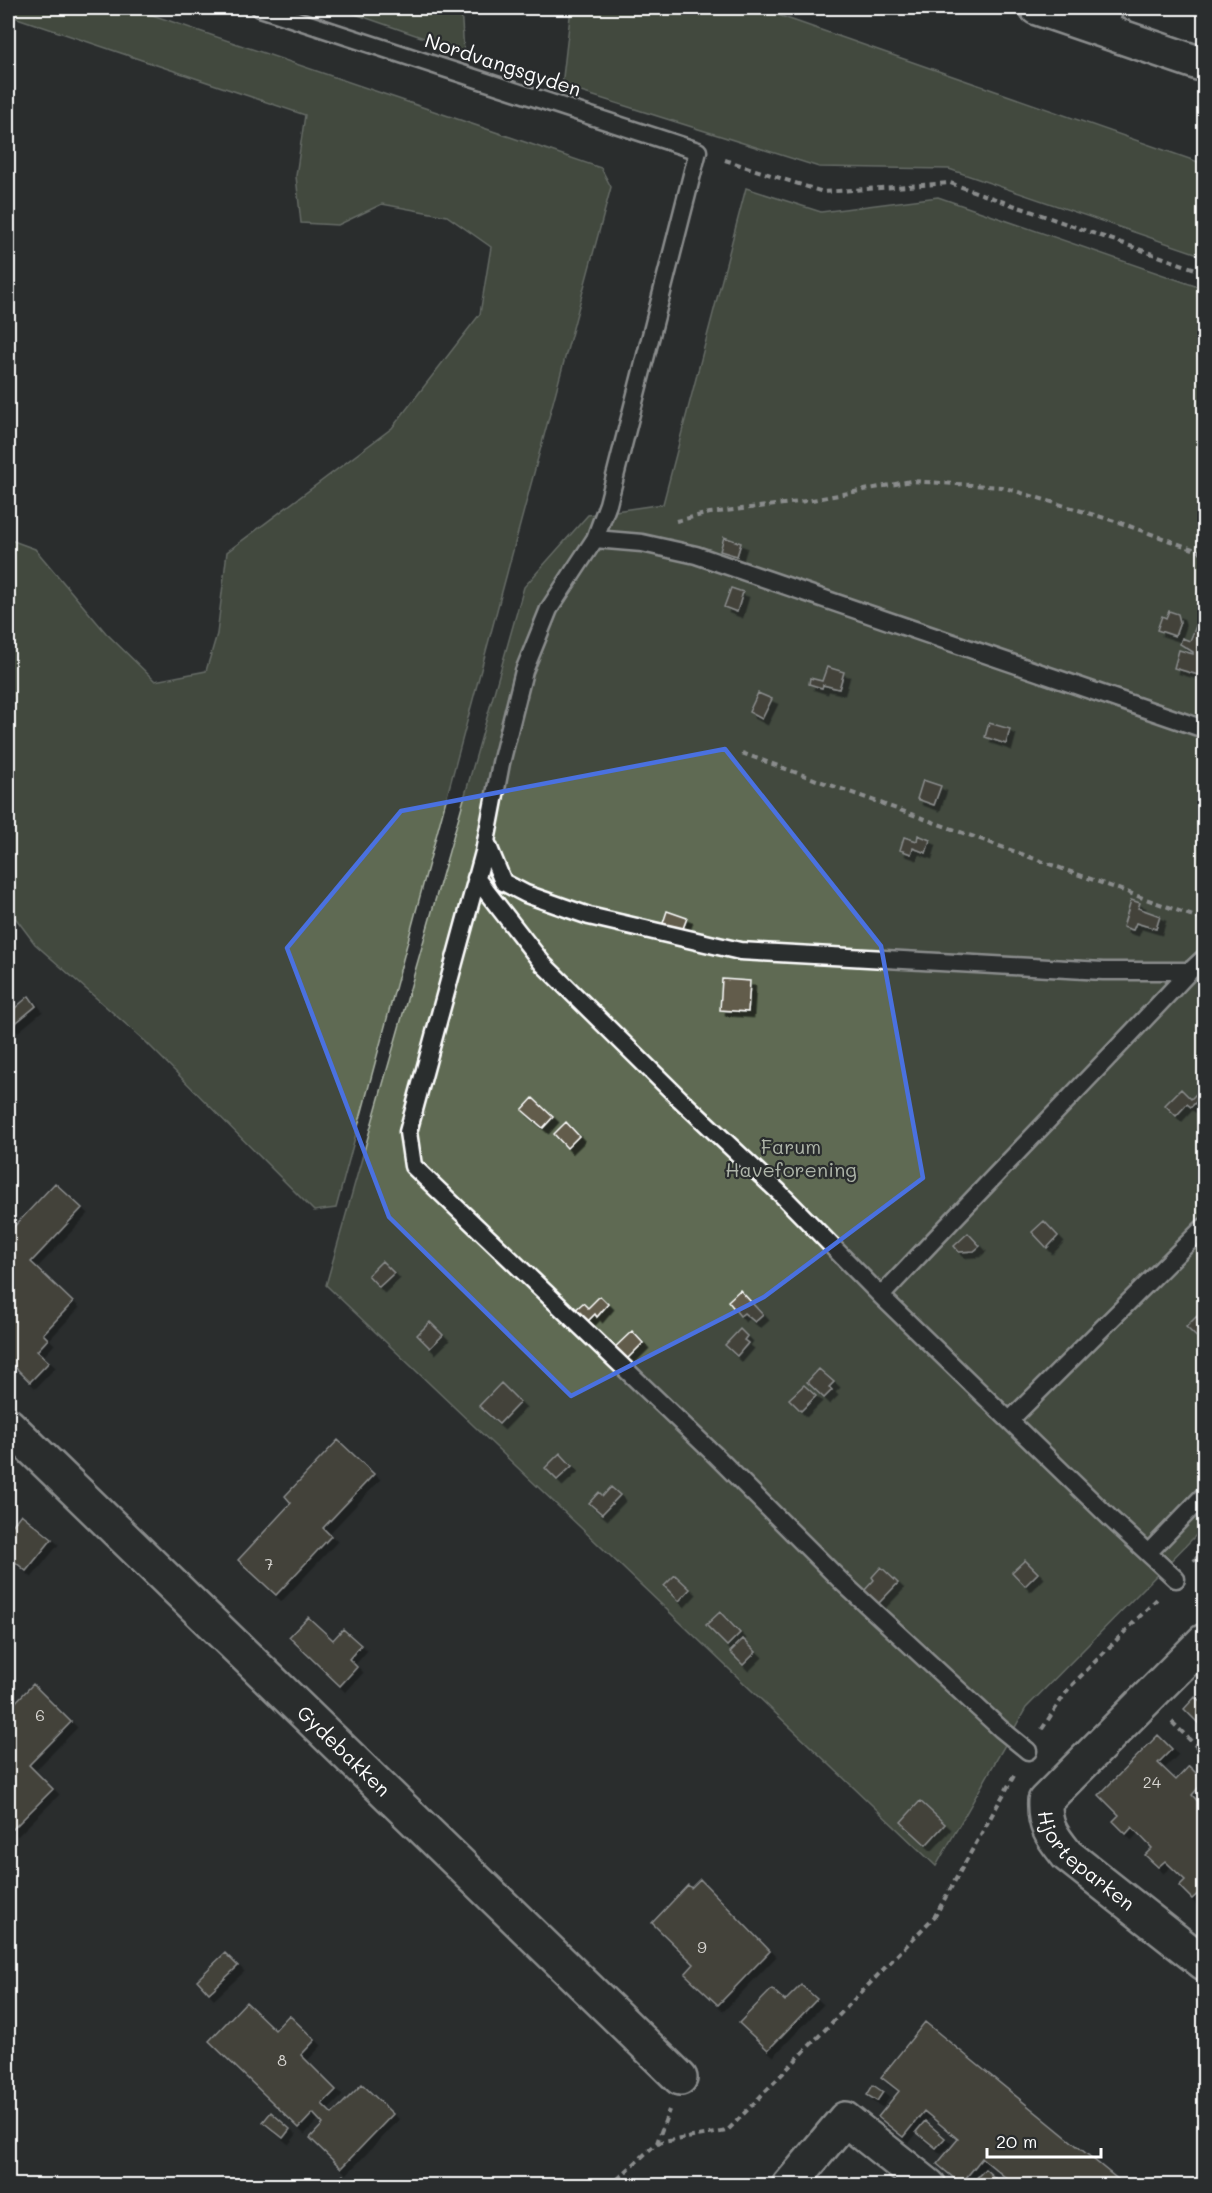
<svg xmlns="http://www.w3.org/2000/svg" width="1212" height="2193" font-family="Mali,sans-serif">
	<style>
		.green { fill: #5e6b53; stroke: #aeb5a9; stroke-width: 1.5 }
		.building { fill: #625b4b; stroke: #fff; stroke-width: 1.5; filter: url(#shadow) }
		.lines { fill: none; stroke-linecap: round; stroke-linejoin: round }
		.service-casing { stroke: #fff; stroke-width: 21 }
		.minor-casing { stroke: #fff; stroke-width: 38 }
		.secondary-casing { stroke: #fff; stroke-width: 38 }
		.path { stroke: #fff; stroke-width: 4; stroke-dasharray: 6 4.5; stroke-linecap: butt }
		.service { stroke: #2a2d2e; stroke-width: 16 }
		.minor { stroke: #2a2d2e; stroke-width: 33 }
		.secondary { stroke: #2a2d2e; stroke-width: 33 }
		.marked { fill: none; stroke: #4a71e0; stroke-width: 4.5; stroke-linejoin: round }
		.labels { text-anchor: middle; stroke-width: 4.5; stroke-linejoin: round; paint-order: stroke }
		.number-label { font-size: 16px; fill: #d8d6d2 }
		.street-label { font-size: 20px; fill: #fff; stroke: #2a2d2e }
		.park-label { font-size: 20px; fill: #aeb5a9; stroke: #2a2d2e }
	</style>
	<defs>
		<filter id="shadow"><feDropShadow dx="5.5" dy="5.5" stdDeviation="0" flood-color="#0009"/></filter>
	</defs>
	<rect width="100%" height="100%" fill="#2a2d2e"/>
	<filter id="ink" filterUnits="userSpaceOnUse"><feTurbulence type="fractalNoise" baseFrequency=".0167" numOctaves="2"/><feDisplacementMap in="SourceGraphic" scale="12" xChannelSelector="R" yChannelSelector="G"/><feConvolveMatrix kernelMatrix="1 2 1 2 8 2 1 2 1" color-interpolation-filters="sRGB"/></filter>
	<g filter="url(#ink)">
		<path class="green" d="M8,8H132L601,168L611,187L336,1208L314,1211L146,1042L35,944L8,908V539L35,549L106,633L155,681L206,671L217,634L227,552L392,428L480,314L491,247L447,216L382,204L338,225L301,223L296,176L305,115L8,15Z
			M338,8H461L464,52Z
			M571,8H758L1204,164V256L949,169L819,167L562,86Z
			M746,188L821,212L938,197L1204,289V1527L1026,1708L936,1866L326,1285L524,587L588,515L663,504Z"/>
		<path class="building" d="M724,537L741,543L737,556L720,551Z
			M731,588L743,592L737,612L724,607Z
			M1169,611L1178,614L1180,622L1175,636L1157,630L1162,616L1166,618Z
			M1196,626L1204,630L1198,648H1200L1199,651L1204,653V667L1202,676L1174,668L1179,650L1193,654V652L1180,644L1182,638L1190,641Z
			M827,667L844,672L839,689L823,685L822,688L809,684L810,678L822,681Z
			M758,693L772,699L762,719L749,712Z
			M989,723L1010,729L1006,744L985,737Z
			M923,780L941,786L934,805L917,799Z
			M918,835L930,840L926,853L913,848L911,854L900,850L904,837L917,841Z
			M1131,900L1140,903L1138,908L1160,916L1156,929L1136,923L1133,930L1123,927Z
			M667,911L687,918L680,936L661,929Z
			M722,979L750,981L748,1012L720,1010Z
			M29,996L36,1006L12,1026L8,1021V1014Z
			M1181,1089L1191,1099L1198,1092L1202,1096L1191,1107L1187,1104L1176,1116L1165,1105Z
			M533,1098L553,1117L543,1128L522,1110Z
			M566,1122L579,1136L567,1148L554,1134Z
			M55,1183L82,1208L31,1262L73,1302L43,1334L48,1339L37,1351L49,1362L30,1382L8,1360V1312L10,1309L8,1307V1233Z
			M1044,1221L1058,1236L1047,1248L1032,1232Z
			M968,1233L980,1246L974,1251L959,1252L954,1246Z
			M382,1261L394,1273L379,1287L368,1275Z
			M740,1290L763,1315L755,1322L744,1313L740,1316L728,1301Z
			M600,1296L608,1304L597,1317L595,1314L585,1324L573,1312L583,1303L588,1308Z
			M1197,1316L1204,1323L1203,1343L1186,1327Z
			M430,1322L443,1335L430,1348L417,1335Z
			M740,1329L747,1336L744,1340L748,1343L737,1356L725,1345Z
			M632,1331L643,1343L623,1363L611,1351Z
			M819,1369L834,1382L829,1387L832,1390L824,1398L807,1382Z
			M501,1383L520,1402L499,1424L479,1406Z
			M804,1385L816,1396L801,1411L789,1399Z
			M338,1440L374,1474L323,1528L331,1536L276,1595L238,1560L291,1503L285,1496Z
			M560,1453L572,1466L557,1480L545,1468Z
			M611,1487L620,1495L602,1514L589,1503L599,1492L603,1496Z
			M21,1514L52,1539L26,1571L8,1556V1531Z
			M1025,1560L1038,1573L1025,1586L1012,1572Z
			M881,1567L898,1583L878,1604L864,1591L874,1580L872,1577Z
			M675,1575L690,1589L679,1601L664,1586Z
			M720,1612L740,1633L727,1646L706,1625Z
			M308,1617L333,1640L343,1629L361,1645L349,1659L357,1667L340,1686L289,1637Z
			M743,1639L756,1652L743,1665L730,1652Z
			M33,1684L71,1722L29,1765L53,1789L12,1830L8,1826V1710Z
			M1195,1697L1200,1702L1204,1697V1729L1184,1709Z
			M1158,1735L1172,1749L1158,1763L1176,1780L1189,1766L1204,1781L1192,1795L1204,1808V1888L1192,1899L1179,1886L1185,1880L1165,1861L1158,1867L1145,1855L1152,1848L1132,1827L1126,1834L1113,1821L1119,1815L1099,1795Z
			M920,1801L945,1824L926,1845L901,1822Z
			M700,1879L770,1951L718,2005L685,1974L694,1964L652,1923L688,1885L691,1888Z
			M225,1953L238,1966L209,1993L197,1980Z
			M801,1985L817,1999L768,2050L739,2023L772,1989L785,2001Z
			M246,2002L275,2030L289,2015L315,2040L301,2055L336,2090L322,2104L332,2114L362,2084L393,2114L341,2168L310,2138L323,2124L313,2113L299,2128L209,2041Z
			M925,2022L1126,2186H1016L982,2158L961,2184L937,2164L958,2139L924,2111L903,2137L878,2117L899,2091L881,2077Z
			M873,2085L883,2092L877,2101L867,2095Z
			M271,2112L290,2129L283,2138L263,2122Z
			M925,2121L945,2138L936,2148L916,2132Z
			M985,2169L1004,2186H982L975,2180Z
			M343,2175L355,2186H333Z"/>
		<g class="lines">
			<g class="service-casing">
				<path id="service" d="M260,8L698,151L608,504L595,539L549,609L524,671L501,763L484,852L408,1132L413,1166L713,1453L843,1583L1001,1729L1028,1751
					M1107,31L1115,8
					M595,539L642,543L696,555L1204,729
					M486,841L503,882L526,894L589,916L740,951L1103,971H1190L1204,958
					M476,878L543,964L680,1099L779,1192L881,1296L1110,1518L1176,1579
					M881,1296C983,1187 1088,1080 1190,971
					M1010,1420L1204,1227
					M1148,1553L1204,1495"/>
			</g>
			<g class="minor-casing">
				<g id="minor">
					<path id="s1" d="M8,1425L680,2078"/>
					<path id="s2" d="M1204,1641L1045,1801C1044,1827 1052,1836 1067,1855L1204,1963"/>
					<path d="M789,2186L845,2119L929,2186"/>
				</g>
			</g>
			<g class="secondary-casing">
				<path id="secondary" d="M1037,8L1204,65"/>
			</g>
			<path class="path" d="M725,160L823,192L950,183L1204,272
				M676,521L710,513L807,501L911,481L1002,487L1118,522L1204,553
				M742,753L1204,920
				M1194,1561L1204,1550
				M1172,1722L1204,1754
				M1042,1729L1069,1688L1158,1598
				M657,2143L727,2131L935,1916L1015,1774
				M610,2186L657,2143L669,2110"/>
			<use href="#service" class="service"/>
			<use href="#minor" class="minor"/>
			<use href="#secondary" class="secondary"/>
		</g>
	</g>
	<path d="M0 0H1212V2193H0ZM725,749L881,946L923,1178L764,1297L571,1396L389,1217L287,948L401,811Z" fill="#2a2d2e" fill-opacity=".55" fill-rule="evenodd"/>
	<path class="marked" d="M725,749L881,946L923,1178L764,1297L571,1396L389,1217L287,948L401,811Z"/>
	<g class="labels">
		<g class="number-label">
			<text x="269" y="1570">7</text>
			<text x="40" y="1721">6</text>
			<text x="1152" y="1788">24</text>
			<text x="702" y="1953">9</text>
			<text x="282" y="2066">8</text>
		</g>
		<g class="street-label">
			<text transform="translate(503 65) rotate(18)" y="7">Nordvangsgyden</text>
			<text dy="7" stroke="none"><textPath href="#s1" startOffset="468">Gydebakken</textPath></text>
			<text dy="7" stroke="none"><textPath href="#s2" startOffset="302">Hjorteparken</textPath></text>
		</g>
		<g class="park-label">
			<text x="791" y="1154">Farum<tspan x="791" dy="23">Haveforening</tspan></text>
		</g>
	</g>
	<rect width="1212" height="2193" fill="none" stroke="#2a2d2e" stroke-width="30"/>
	<rect x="15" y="15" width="1182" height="2163" fill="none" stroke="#fff" stroke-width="2" filter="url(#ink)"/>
	<path d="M987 2148v9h114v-9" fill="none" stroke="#ffffff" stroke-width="3"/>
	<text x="996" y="2148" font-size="18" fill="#ffffff" stroke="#2a2d2e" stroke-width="4.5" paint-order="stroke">20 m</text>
</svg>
